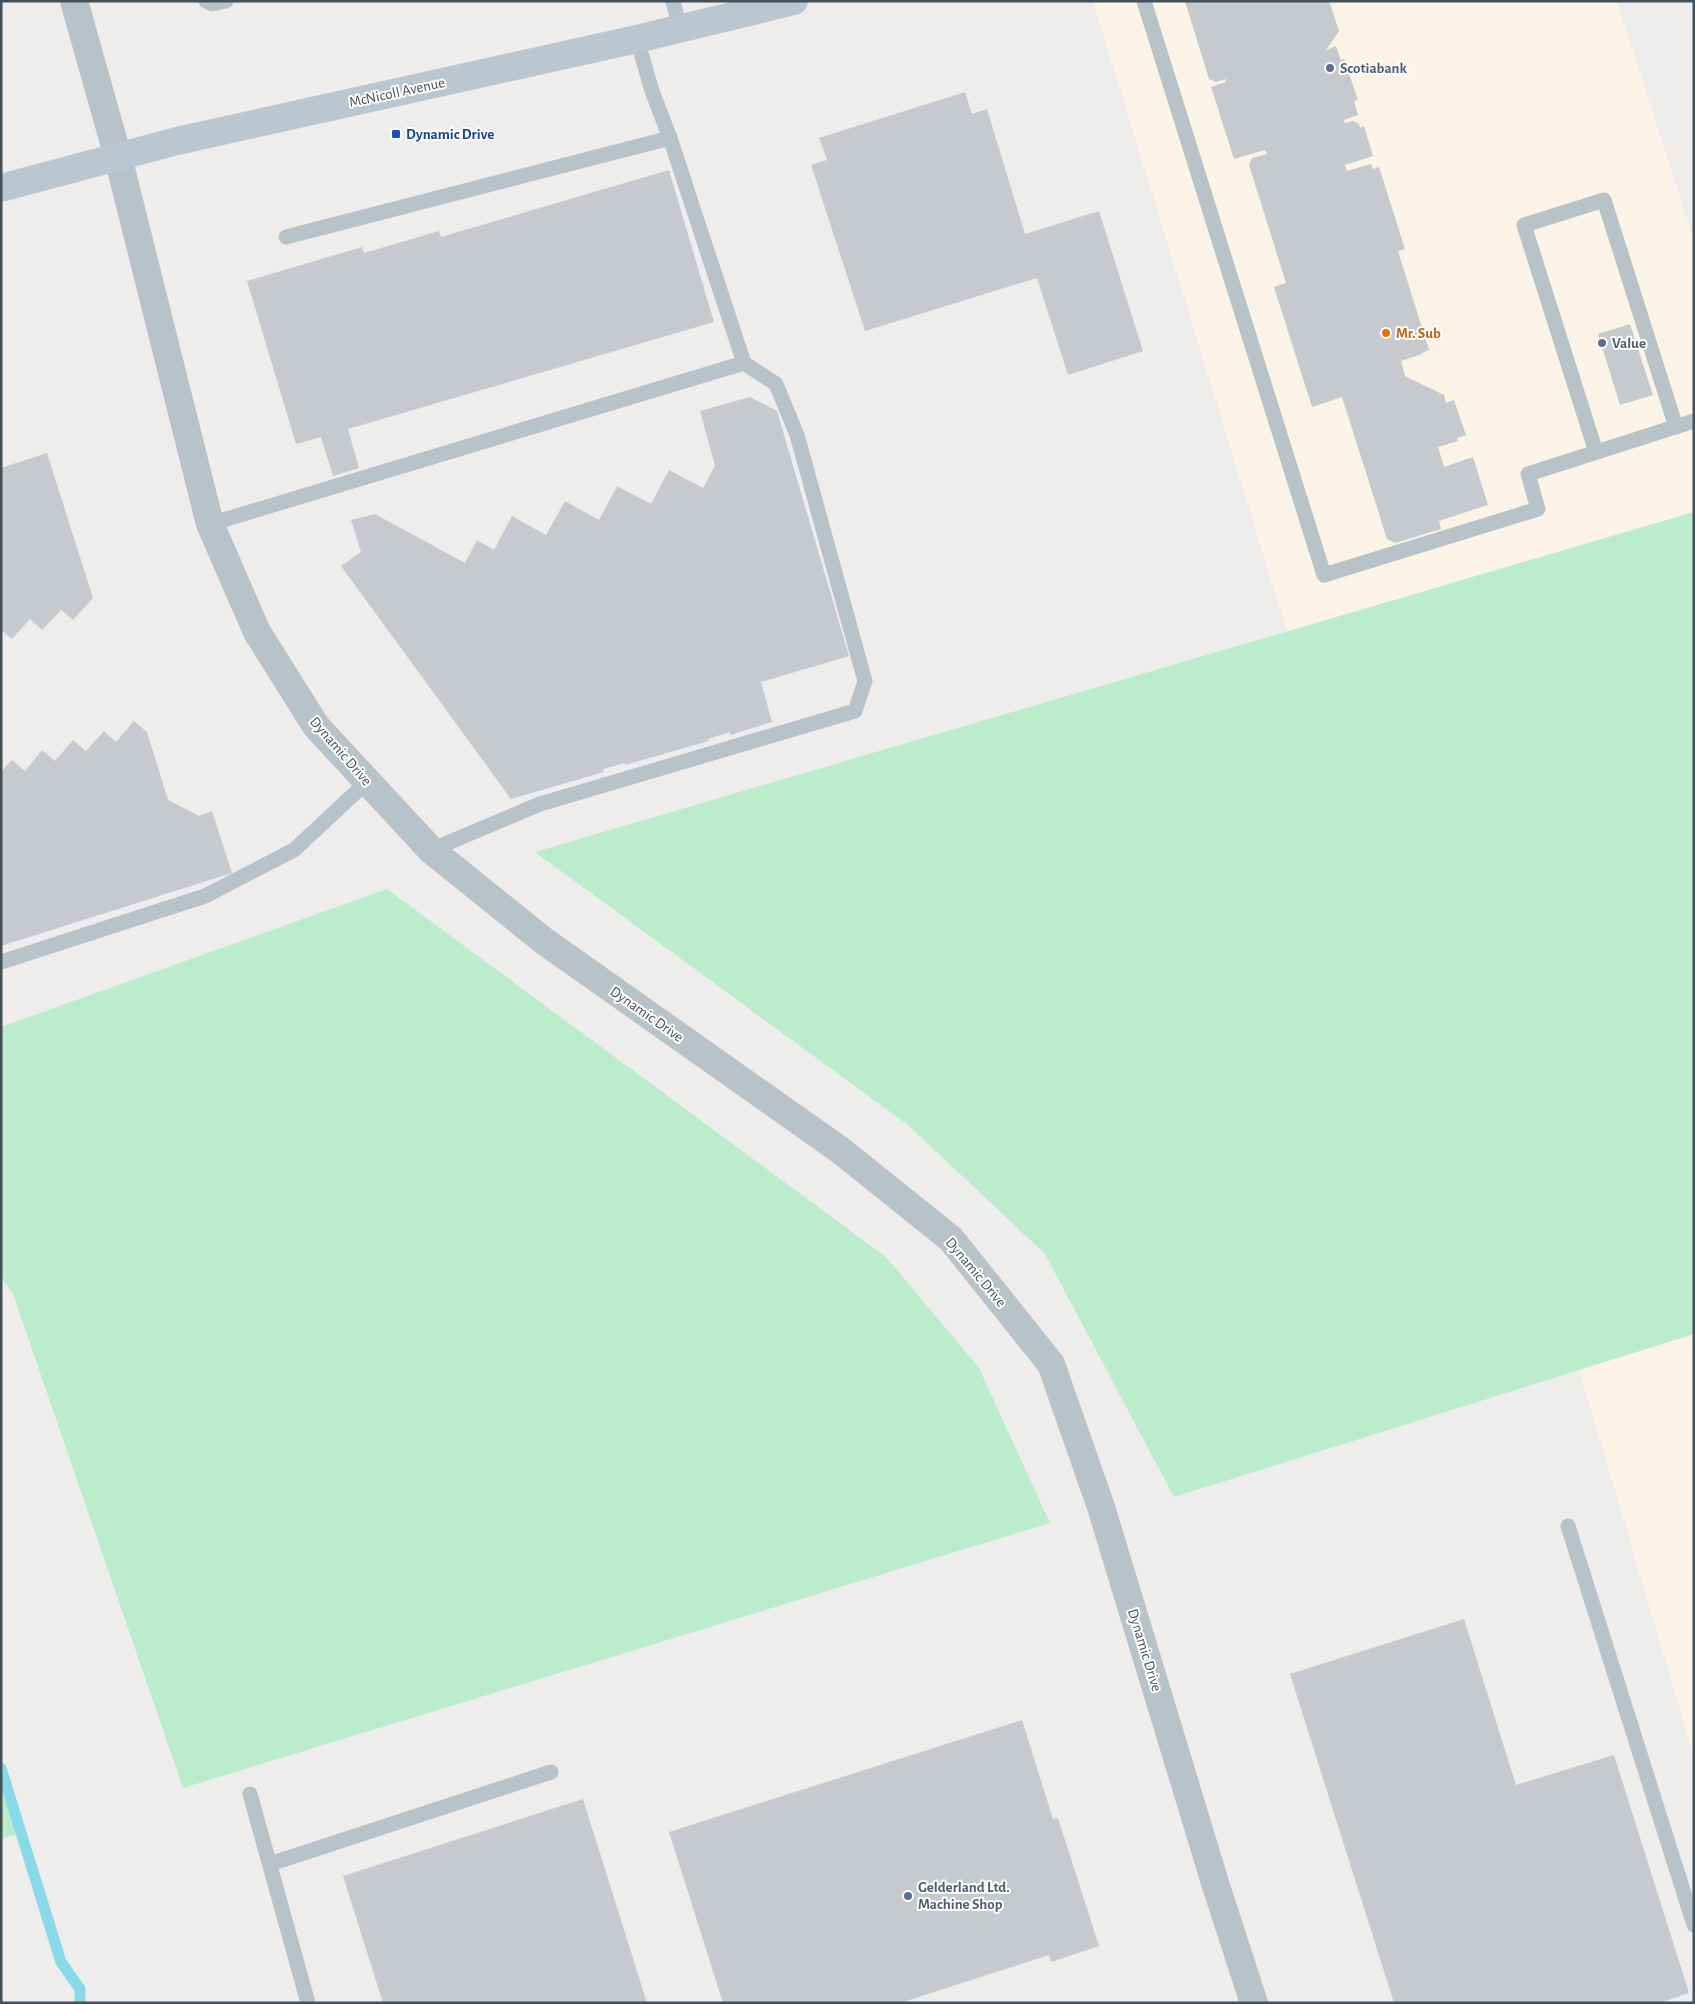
<svg xmlns="http://www.w3.org/2000/svg" width="1695" height="2004" font-family="'Alegreya Sans',sans-serif">
	<style>
		.commercial { fill: #fbf3e5 }
		.green { fill: #bbedcc }
		.lines { fill: none; stroke-linecap: round; stroke-linejoin: round }
		.stream { stroke: #89dae9; stroke-width: 11 }
		.building { fill: #c6cacf }
		.service { stroke: #b8c2c9; stroke-width: 15 }
		.minor { stroke: #b8c2c9; stroke-width: 28 }
		.secondary { stroke: #bac6d0; stroke-width: 28 }
		.service-dot { fill: #5c6f8a; stroke: #fff; stroke-width: 2 }
		.transit-dot { fill: #1a4fb4; stroke: #fff; stroke-width: 2 }
		.food-dot { fill: #e8710a; stroke: #fff; stroke-width: 2 }
		.labels { text-anchor: middle; stroke-width: 4; stroke-linejoin: round; paint-order: stroke }
		.service-label { font-size: 15px; font-weight: bold; fill: #4e5e75; stroke: #fff; text-anchor: start }
		.street-label { font-size: 15px; fill: #455159; stroke: #fff }
		.transit-label { font-size: 15px; font-weight: bold; fill: #164399; stroke: #fff; text-anchor: start }
		.food-label { font-size: 15px; font-weight: bold; fill: #c56008; stroke: #fff; text-anchor: start }
	</style>
	<rect width="100%" height="100%" fill="#efecec"/>
	<path class="commercial" d="M1093,1H1617L1694,241V512L1287,632Z
		M1694,1334V1756L1579,1370Z"/>
	<path class="green" d="M1694,512V1334L1174,1497L1045,1254L908,1125L535,852Z
		M387,889L886,1257L979,1368L1050,1523L183,1788L13,1294L1,1277V1027Z
		M1,1774L21,1833L1,1839Z"/>
	<g class="lines">
		<path class="stream" d="M1,1768L61,1962L80,1989V2003"/>
	</g>
	<path class="building" d="M1185,1H1329L1339,31L1326,50L1336,46L1341,60L1344,59L1358,100L1354,101L1358,115L1344,120L1345,123L1353,121L1359,124L1360,128L1364,126L1373,156L1345,165L1347,171L1371,164L1373,169L1379,167L1405,249L1398,251L1429,350L1422,353V354L1401,361L1405,376L1444,395L1446,403L1454,400L1466,435L1457,438L1458,441L1438,447L1444,467L1473,457L1488,505L1439,521L1441,529L1395,543L1387,539L1342,397L1312,407L1274,287L1286,283L1249,165L1252,158L1267,154L1265,150L1234,159L1211,87L1226,82L1225,79L1216,82L1209,79Z
		M965,92L972,114L987,109L1025,234L1099,211L1143,351L1068,375L1037,278L865,331L811,165L827,160L819,138Z
		M669,170L714,322L348,429L359,468L333,476L321,437L296,444L247,281L362,247L364,253L439,231L441,237Z
		M1630,324L1653,395L1620,405L1598,334Z
		M750,397L777,411L849,656L761,682L772,722L730,735V732L708,739L709,741L625,765V763L603,769L604,772L511,799L341,566L361,552L351,520L375,514L465,563L477,540L494,550L512,516L546,535L565,501L599,520L617,486L651,504L669,470L703,488L715,466L700,411Z
		M47,453L93,598L73,620L61,610L42,630L30,619L12,639L1,630V468Z
		M134,721L147,732L168,800L199,816L212,811L232,873L1,946V772L12,760L25,771L42,750L55,761L73,740L86,751L104,731L116,742Z
		M1464,1619L1516,1785L1614,1755L1689,1993L1659,2003H1394L1290,1674Z
		M1022,1720L1053,1819L1058,1818L1099,1946L1051,1962L1049,1955L900,2003H723L669,1832Z
		M583,1799L647,2003H383L343,1876Z"/>
	<g class="lines">
		<path class="service" d="M206,1L212,4L226,1
			M673,1L680,28
			M1144,1L1324,575L1538,509L1528,474L1694,421
			M637,39L652,91L670,138L744,363
			M286,237L670,138
			M1596,452L1524,225L1604,200L1676,427
			M210,524L744,363L776,384L797,435L865,681L855,711L540,804L431,850
			M1,962L205,896L294,850L368,781
			M1568,1526L1694,1925
			M250,1794L308,2003
			M270,1864L551,1772"/>
		<path class="minor" d="M74,1L118,157L210,524L257,632L316,726L431,850L544,941L840,1150L951,1239L1051,1364L1101,1507L1216,1886L1254,2003"/>
		<path class="secondary" d="M1,188L177,141L637,39L794,1"/>
	</g>
	<g class="service-dot">
		<circle cx="1330" cy="68" r="5"/>
		<circle cx="1602" cy="343" r="5"/>
		<circle cx="908" cy="1896" r="5"/>
	</g>
	<rect class="transit-dot" x="391" y="129" width="10" height="10" rx="2.5"/>
	<circle class="food-dot" cx="1386" cy="333" r="5"/>
	<g class="labels">
		<g class="service-label">
			<text x="1340" y="73">Scotiabank</text>
			<text x="1612" y="348">Value</text>
			<text x="918" y="1892">Gelderland Ltd.<tspan x="918" dy="17">Machine Shop</tspan></text>
		</g>
		<g class="street-label">
			<text transform="translate(397 92) rotate(-12)" y="5">McNicoll Avenue</text>
			<text transform="translate(341 751) rotate(49)" y="5">Dynamic Drive</text>
			<text transform="translate(647 1014) rotate(35)" y="5">Dynamic Drive</text>
			<text transform="translate(976 1272) rotate(50)" y="5">Dynamic Drive</text>
			<text transform="translate(1145 1650) rotate(73)" y="5">Dynamic Drive</text>
		</g>
		<g class="transit-label">
			<text x="406" y="139">Dynamic Drive</text>
		</g>
		<g class="food-label">
			<text x="1396" y="338">Mr. Sub</text>
		</g>
	</g>
	<rect width="1695" height="2004" fill="none" stroke="#455159" stroke-width="5"/>
</svg>
